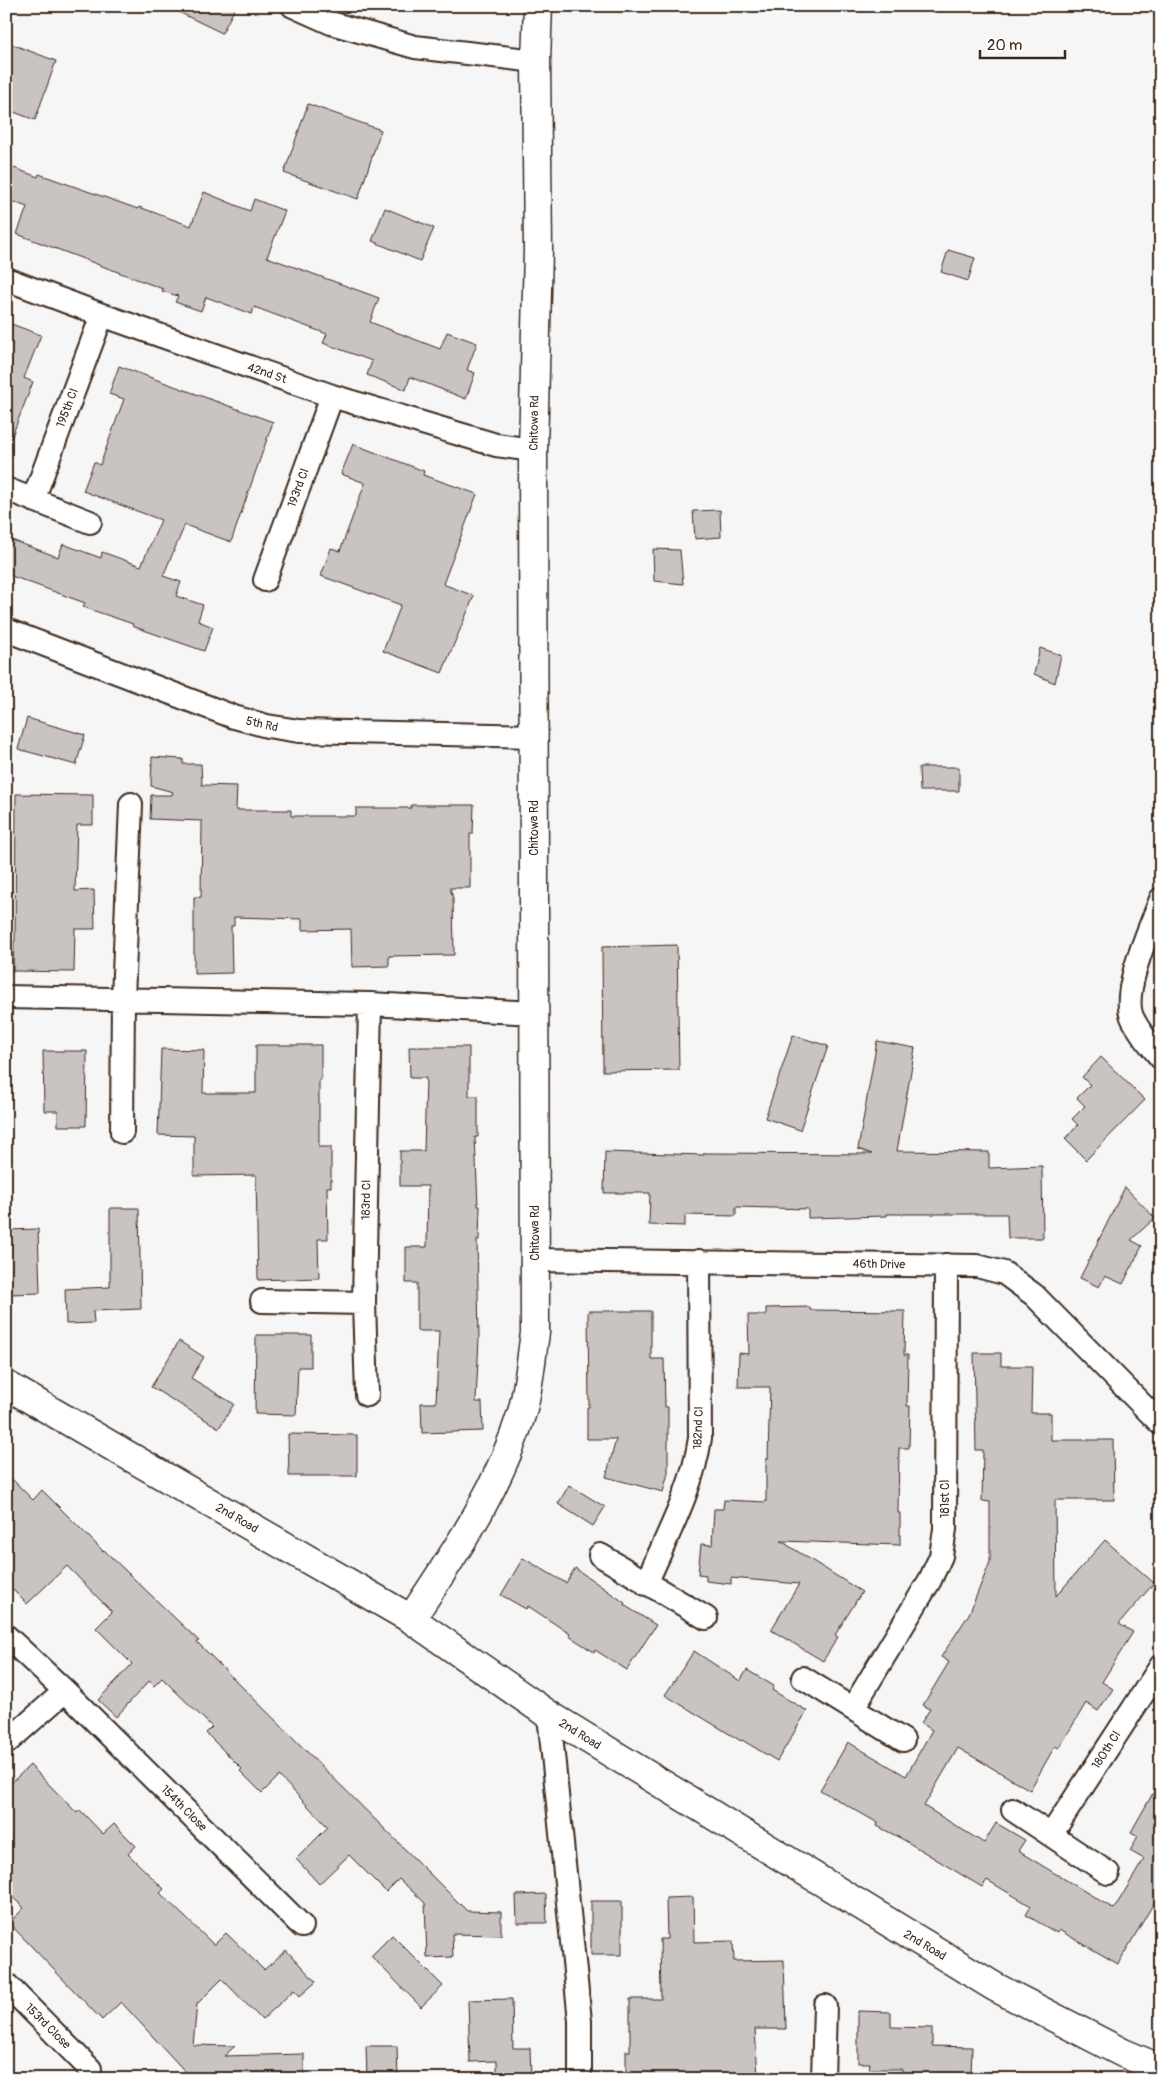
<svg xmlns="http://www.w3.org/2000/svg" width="1167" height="2085" font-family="Pangolin,sans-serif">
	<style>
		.building { fill: #c9c3c1; stroke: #3b2a1e }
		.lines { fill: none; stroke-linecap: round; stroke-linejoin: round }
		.minor-casing { stroke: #3b2a1e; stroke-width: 26 }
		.tertiary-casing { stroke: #3b2a1e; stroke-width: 31 }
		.minor { stroke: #fff; stroke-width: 22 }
		.tertiary { stroke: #fff; stroke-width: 28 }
		.labels { text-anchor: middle; stroke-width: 5; stroke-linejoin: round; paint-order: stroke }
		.street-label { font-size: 12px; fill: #3b2a1e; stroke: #fff }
	</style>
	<rect width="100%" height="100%" fill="#f7f6f6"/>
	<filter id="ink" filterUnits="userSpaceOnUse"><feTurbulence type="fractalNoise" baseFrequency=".02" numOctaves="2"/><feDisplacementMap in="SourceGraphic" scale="10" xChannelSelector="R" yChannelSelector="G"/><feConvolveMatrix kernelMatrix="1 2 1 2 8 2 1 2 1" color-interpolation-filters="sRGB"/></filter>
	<g filter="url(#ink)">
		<path class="building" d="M166,6H236L222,33Z
			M6,42L56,61L35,120L6,109Z
			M308,104L381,130L358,199L284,173Z
			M6,165L38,177L39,174L138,209L139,207L191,226L204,192L250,211L254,199L285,211L267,257L379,298L370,322L440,349L447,332L477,343L467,370L475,373L466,399L410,377L406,390L367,375L372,361L323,343L327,334L254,307L252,314L206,297L201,311L175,302L178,296L162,291L163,289L17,234L27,207L6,199Z
			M385,208L434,228L420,261L372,241Z
			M948,250L975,258L968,281L941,272Z
			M6,322L41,335L24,378L33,382L8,446L6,445Z
			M119,366L273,422L231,542L185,525L163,576L181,582L176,596L203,605L198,621L213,627L204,651L132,626L133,624L83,607L85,603L6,574V538L58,557L63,544L101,558L102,552L141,566L161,520L83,491L94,462L100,465L124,399L109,394Z
			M353,444L424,471L423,475L477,494L443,584L474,596L442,673L383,651L401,605L321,576L331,548L340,551L365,483L341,474Z
			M720,510L721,537L695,539L693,511Z
			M653,549L680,550L683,584L654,581Z
			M1040,648L1061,655L1055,683L1034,674Z
			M27,718L85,735L76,765L18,749Z
			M152,757L183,759V764H201L202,785L237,786L236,810H291V816H356V808H411V805H474L473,834H470V888H450L453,898L454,955L389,956V966L352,967L351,929L302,930V919L234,917V926H231L232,973L194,974V897H201L202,821L150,819L151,795H172L173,792L151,786Z
			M919,767H959V791H920Z
			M16,794L93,795V825H77L75,891L94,890L95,929H75L74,972L13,971L14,941H15Z
			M677,945L679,1070L603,1071L602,947Z
			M793,1035L828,1046L800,1130L765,1118Z
			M877,1041L915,1048L897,1151L989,1152V1168L1042,1166L1043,1238H1008L1007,1214H887V1216L808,1218V1209L736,1207V1216L685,1215V1226L649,1225L650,1193H604L605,1152L704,1155V1153L872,1154L858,1149Z
			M256,1045H321V1080H319V1147H331V1187H327L328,1239H318L319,1278L258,1280L256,1175L194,1176V1136L158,1135L161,1049L204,1050L203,1093H256Z
			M409,1047H469V1096H478V1137H475L478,1206H480L479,1240H477L479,1338L476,1402H482L483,1431L422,1433L421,1403H436L439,1331H417V1283H406V1247H427L428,1186H400V1151H424L426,1078H410Z
			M43,1051H87L86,1126H58V1111H44Z
			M1101,1057L1145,1100L1086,1160L1065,1139L1078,1125L1072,1119L1085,1106L1077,1098L1090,1085L1082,1077Z
			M1125,1187L1155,1218L1131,1240L1142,1246L1123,1284L1105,1276L1099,1287L1080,1278Z
			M110,1208H139L141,1309L93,1311L94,1323L66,1324L65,1289L110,1287Z
			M38,1229L40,1293L9,1294L7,1230Z
			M810,1307V1310L905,1311L904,1355H908L907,1406H910L909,1448H899L898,1513H900V1545L781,1541L862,1592L835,1635L838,1637L823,1661L771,1630L799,1584L731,1578V1584L706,1581V1575L698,1574L701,1544L712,1545L714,1509H723L724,1500L766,1502V1459H768L770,1387H738L739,1353L749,1354L748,1315H766V1308Z
			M588,1311H651V1359H664L665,1407H668V1473L663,1492L606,1477L616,1439H587V1407H589Z
			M256,1335H311V1367H298L296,1415L255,1414Z
			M179,1341L204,1357L191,1378L234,1404L219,1428L151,1387Z
			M974,1353H1001V1366H1032L1031,1413H1051V1440H1113L1114,1500H1055L1056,1596L1105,1540L1154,1583L1119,1624L1133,1632L1102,1682L1113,1689L1098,1711L1086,1703L1059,1748L1055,1746L1030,1790L958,1748L924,1806L984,1843L996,1823L1025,1840L1018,1851L1114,1909L1144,1859L1130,1851L1138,1836L1131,1832L1161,1779V1891L1118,1964L1059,1930L1057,1933L1026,1915L1031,1906L987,1880L982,1887L904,1840L877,1826L878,1823L820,1790L848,1742L906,1776L932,1730L921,1723L930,1709L923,1705L949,1662L941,1657L969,1614L990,1562V1502L982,1501L983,1450H976Z
			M288,1434L357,1435V1476H289Z
			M6,1473L33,1500L42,1490L103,1551L104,1550L177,1620L199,1641L197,1642L467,1911L501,1912V1935L452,1934L453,1957L427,1958L425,1903L399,1879L386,1892L349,1855L319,1884L296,1859L328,1827L279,1776L262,1793L240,1771L242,1769L206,1733L212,1727L162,1678L154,1686L149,1681L116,1717L98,1700L132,1664L96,1628L112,1612L67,1566L27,1604L6,1583Z
			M569,1485L605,1507L593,1526L558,1504Z
			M523,1558L566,1583L575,1568L625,1603L624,1605L656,1625L627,1670L595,1650L594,1652L569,1636L570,1634L528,1606L526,1609L501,1595Z
			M694,1651L740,1681L747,1670L774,1686L772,1690L807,1711L777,1761L742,1740L741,1741L665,1695Z
			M30,1765L77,1813L80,1810L103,1834L114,1824L136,1846L128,1854L164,1889L160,1893L214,1945L226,1933L264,1970L286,1950L316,1982L300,1996L294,1990L262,2020L222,1979L197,2004L193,2045L235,2046L224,2056L304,2054V2079H192L121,2002L102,2020L9,1923L24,1908L6,1891V1788Z
			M546,1894L547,1923H517L516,1895Z
			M693,1897L694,1942L733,1941L734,1961L784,1960L786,2029H755L758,2077L626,2079V2051H630V1999H661L660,1939H667L666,1898Z
			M591,1901H622V1955H591Z
			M392,1935L443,1986L421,2007L371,1956Z
			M512,1999L513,2048H530L531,2075H497V2061L470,2062L468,2000Z
			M858,2011L891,2012V2027L932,2028V2046L972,2047L971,2074L940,2073V2079H902V2069H869L870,2063H858Z
			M366,2046H397L398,2079H367Z"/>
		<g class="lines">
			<g class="minor-casing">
				<path id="minor" d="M293,6L331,23L415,47L536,61
					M6,279L102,315L332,396L496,445L533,450
					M6,489L90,522
					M33,500L102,315
					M265,580L332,396
					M6,630L234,717L267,726L299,731L534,736
					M1161,899C1151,926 1121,990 1132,1017C1139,1032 1151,1046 1161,1058
					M6,997L370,1004L534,1013
					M122,1132L123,998L131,804
					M535,1260L977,1266L1004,1273L1034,1295L1161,1424
					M262,1301L364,1303
					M367,1395L364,1303L370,1004
					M600,1555L706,1618
					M646,1584C666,1537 693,1489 700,1438L699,1261
					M6,1636L65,1691L302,1926
					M803,1678L903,1740
					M853,1708L930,1580L941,1556L945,1529L946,1265
					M549,1715L580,2021V2079
					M6,1743L65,1691
					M1013,1810L1108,1873
					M1051,1835L1161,1666
					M6,1984L90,2069
					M823,2079L825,2006"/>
			</g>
			<g class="tertiary-casing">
				<path id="tertiary" d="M6,1385L411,1619L549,1715L995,1987L1123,2053L1161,2069
					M411,1619C456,1551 498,1491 522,1412C529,1387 531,1359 535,1333L533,450L538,250L536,61L538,6"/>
			</g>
			<use href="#minor" class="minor"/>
			<use href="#tertiary" class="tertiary"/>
		</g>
	</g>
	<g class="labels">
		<g class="street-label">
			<text transform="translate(267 373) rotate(19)" y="4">42nd St</text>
			<text transform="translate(67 408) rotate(-69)" y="4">195th Cl</text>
			<text transform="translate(534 423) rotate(-89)" y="4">Chitowa Rd</text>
			<text transform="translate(298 488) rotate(-70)" y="4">193rd Cl</text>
			<text transform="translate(262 724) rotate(13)" y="4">5th Rd</text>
			<text transform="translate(534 828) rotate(-90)" y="4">Chitowa Rd</text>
			<text transform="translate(366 1200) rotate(-89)" y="4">183rd Cl</text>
			<text transform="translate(535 1233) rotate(-90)" y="4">Chitowa Rd</text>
			<text transform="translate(879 1264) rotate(1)" y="4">46th Drive</text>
			<text transform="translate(698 1428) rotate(-88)" y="4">182nd Cl</text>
			<text transform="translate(945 1499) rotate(-90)" y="4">181st Cl</text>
			<text transform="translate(237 1518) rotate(30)" y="4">2nd Road</text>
			<text transform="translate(580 1734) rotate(32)" y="4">2nd Road</text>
			<text transform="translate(1106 1750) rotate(-57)" y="4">180th Cl</text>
			<text transform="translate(184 1808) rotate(45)" y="4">154th Close</text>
			<text transform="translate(925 1945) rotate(31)" y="4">2nd Road</text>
			<text transform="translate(48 2026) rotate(45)" y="4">153rd Close</text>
		</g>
	</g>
	<rect width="1167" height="2085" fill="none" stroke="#fff" stroke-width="25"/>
	<rect x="12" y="12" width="1142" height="2060" fill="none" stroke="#3b2a1e" stroke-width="2" filter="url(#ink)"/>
	<path d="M980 50v8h85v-8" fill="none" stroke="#3b2a1e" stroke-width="2.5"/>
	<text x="987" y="50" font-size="15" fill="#3b2a1e" stroke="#ffffff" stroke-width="4" paint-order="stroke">20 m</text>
</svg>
